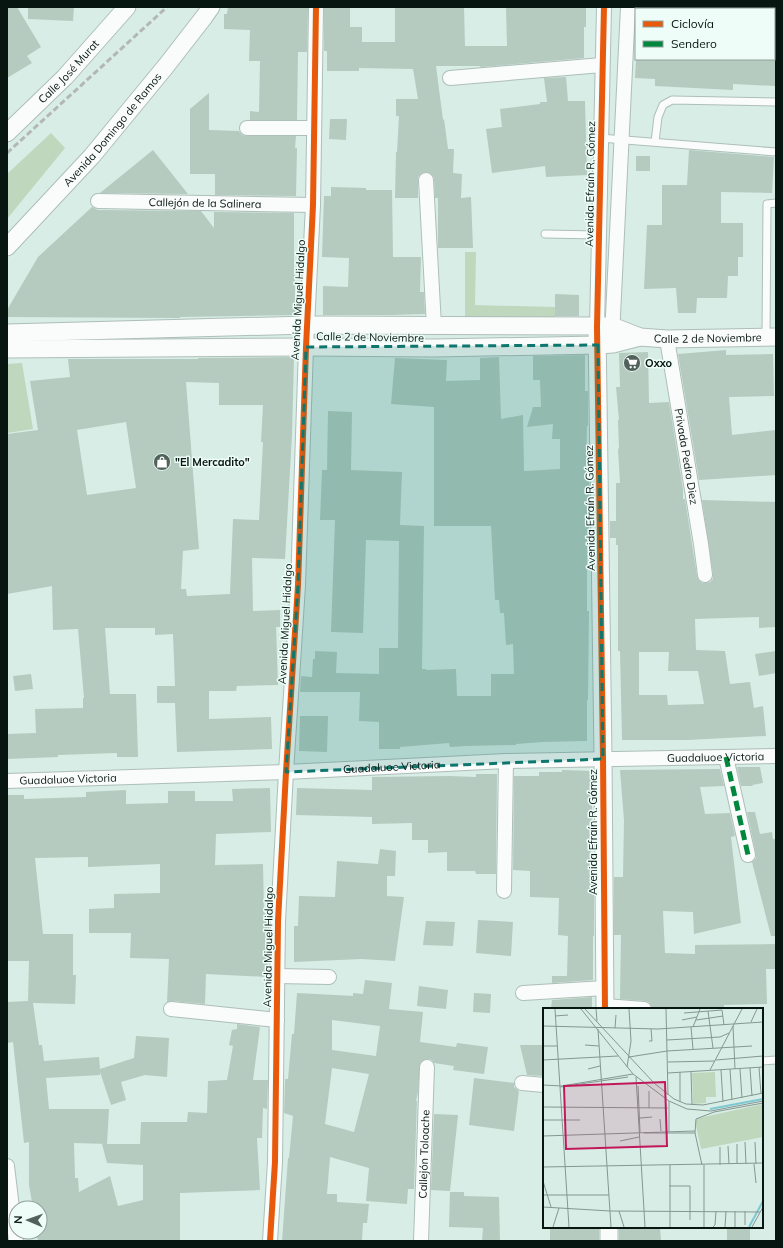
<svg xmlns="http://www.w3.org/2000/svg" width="783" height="1248" font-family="Mulish,sans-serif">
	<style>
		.green { fill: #bfd7bd }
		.building { fill: #b5cbbf; fill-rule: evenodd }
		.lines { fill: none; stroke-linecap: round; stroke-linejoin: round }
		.service-casing { stroke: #aebeb9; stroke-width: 9 }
		.minor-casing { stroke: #aebeb9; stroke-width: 16 }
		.tertiary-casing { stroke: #aebeb9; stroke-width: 19 }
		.service { stroke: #f9fcfb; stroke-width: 7 }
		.minor { stroke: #f9fcfb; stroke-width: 14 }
		.tertiary { stroke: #f9fcfb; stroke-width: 17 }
		.rail { stroke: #b3b7b6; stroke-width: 3; stroke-dasharray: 6 3; stroke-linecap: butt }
		.quiet { stroke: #00873e; stroke-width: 5; stroke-dasharray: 10 5; stroke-linecap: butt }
		.cycleway-casing { stroke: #eefdf8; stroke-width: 8 }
		.cycleway { stroke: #e8590c; stroke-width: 6 }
		.marked { fill: #0f766e; fill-opacity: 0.2; stroke: #0f766e; stroke-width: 3; stroke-dasharray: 8 5; stroke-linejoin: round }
		.labels { text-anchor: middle; stroke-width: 3; stroke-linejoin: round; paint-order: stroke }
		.street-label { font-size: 11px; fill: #081612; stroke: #eefdf8 }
		.poi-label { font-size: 11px; font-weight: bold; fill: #081612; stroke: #eefdf8; text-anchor: start }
		.inset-river { fill: none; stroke: #7ec8d3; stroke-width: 2 }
		.inset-road { fill: none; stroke: #859791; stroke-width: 1 }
		.view { fill: #c2185b; fill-opacity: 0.15; stroke: #c2185b; stroke-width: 2 }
		.inset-edge { fill: none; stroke: #081612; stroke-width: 2 }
	</style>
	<rect width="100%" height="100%" fill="#d8ede6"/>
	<path class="green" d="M51,133L65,148L7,219V174Z
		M465,252H476L475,305L555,307V318L465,317Z
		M22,363L33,429L7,433V364Z"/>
	<path class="building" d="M7,7H17L41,47L27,56L32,63L7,78Z
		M28,7H74L73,21L28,19Z
		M228,7H308L307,52H298L297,120H250V111L259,112L260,61H249L250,30L224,29V14H227Z
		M324,7H350V27H362V42H395V7H464L465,46H507L506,7H586V27H584V58L482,67H480V66H436L443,120L444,119L448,149H454L453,173L462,174L461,198L471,197L473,248H438V198H435L434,179L433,176L430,173L426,172L422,173L418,177V198H395L396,152H397L399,116H396V99H418L413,69L359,68V71H327V51H324Z
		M636,59H776V86L733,84V90L655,86V79L635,78Z
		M566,77L568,101H585L587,175L546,177L545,166L492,173L486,129L502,127L500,109L540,104V102H547L544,78Z
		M209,93V130L239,131L242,135L247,136H296L295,148H297L296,196L215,195V174H190V109Z
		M330,119H347L346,140L329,139Z
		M153,150L188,194L100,193Z
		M689,150L774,157L772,193L721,192V223H743V257H738V276H728L727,298H697L696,313H678L676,288L644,289L647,225H662V185H687Z
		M636,156H650V171H636Z
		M331,187L366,188V190H392L393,257H421L420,292H424L425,314L392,315H323V286L348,287L349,258L322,257L324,196H331Z
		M92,207L98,210L201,211L214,228V212L294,213V275H295V315L180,317V318L7,317V310L38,257Z
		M555,294L579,295V316H555Z
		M726,350V355L773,354L774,396L729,397L732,435L776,430V475L699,480L678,354Z
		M648,352L649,403L669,402L683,489V499H685L697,576L699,580L702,583H706L710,582L713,579V574L702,500L776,502V559H775L776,627L759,628V617L695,619L696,650L725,651L730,684L750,682L754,708L763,706L766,736L688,740H622L620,651H618V545H616V538H610V521H616V483H620L618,449L619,448L618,420H619L616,387H620L619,353ZM639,652H669L668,671H698L704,704L668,705L667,695H639Z
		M585,355V391H588V426H587L586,473H589V538H587V611H589L588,700H587V741L543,742L516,744V745L466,746L450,747L449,743L400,747V749H379V722L359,721L360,692H300L301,676L312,677L313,659H315V651L337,652L336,673L379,674V648H398L399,541L366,540L363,633L331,632L335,520H320L322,470H327L328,411L352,412L351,470L402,472L400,525L424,526L422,669H426V670L456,669L457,696H491V674H514L513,644L506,645L504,613H500L499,600H495L491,526H434V407L391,404L395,358L447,360L446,381L480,380V358L499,357L501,419L523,415L524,471L560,469V439H552L553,424L527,427L533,407H541L540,380H533V356Z
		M294,357L292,435L285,559L252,558L253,611L280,610V627H276L278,685L237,686L236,691H209V719L271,717L272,749L177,752L175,703H157V686H175L173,634L155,635V628H105L110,694H136L138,757H117V753L58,755V757L7,759V734L36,733L35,709L83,708V698H84L78,629L53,630L52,586L7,594V434L38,430L30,381L70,377L68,359H198V358ZM186,382L219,383V405H263L261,442H263L259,520L233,519L230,594L187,596L186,589H181L183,551L199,549ZM126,422L136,488L87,495L77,430Z
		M776,651V673L759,676L755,654Z
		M31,674L33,689L15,691L13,676Z
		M300,716H328L327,752L299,751Z
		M737,767H760L763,783L752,785L753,786H741Z
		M720,769L724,786L700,787L705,814L730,813L735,836L731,837L741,923L694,934L693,912L663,911L665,953L695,954V945L776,944V969H766L767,1004L724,1005V1009H652L651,1005L649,1002L645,1001L620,999L621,935H614V877H623L624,820L620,770Z
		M562,770L593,771L590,876H594V936H593V980L552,983V976H567L568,936L558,935L559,898L530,897V871L513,870L514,776H539V772H562Z
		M476,774H497L496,874H476L475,871H447V852L428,853V840H412V823L372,824V817L296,815L297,788L372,790V777L450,776L476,777Z
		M270,788L271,832L216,834L215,865L263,864L264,913H267V927H269L267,977L206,974L205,1004L172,1001L167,1002L169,959L130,958L131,933H89V909L114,908V894L160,893V864L88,867V857L35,858L43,934H73V975H76L75,1004L33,1003L39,1045H42L44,1061L99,1057L100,1069L134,1058L136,1036L169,1038L167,1077L145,1075L121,1082L126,1100L111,1105L100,1072V1075L46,1078L49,1109H109L107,1144L74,1143L75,1178H78L79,1192L110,1176L118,1206L143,1200V1165L107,1163L102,1144H140L141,1122H187L188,1112L207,1113L208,1081L227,1080L233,1046L229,1045L232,1030L237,1029V1024L260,1027L253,1080H268L267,1109L263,1108L262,1138H257L260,1190L180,1193V1241H38L36,1232H40V1208H33L29,1185V1142L24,1143L13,1042L7,1043V1002L28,1001L29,961H7V795H24V799L86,797V792L126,790V804L168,803V791H195V801H233L232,789Z
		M747,812H755L760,834L772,832L773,839H776V936H771L752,862L756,858V854Z
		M380,849L396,851L395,876H387V896L404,897L395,961L361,959L294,962V926H298L299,896L335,897L337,861L378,864Z
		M478,920L513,922L511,956L476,953Z
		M426,921L455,922L453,946L423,945Z
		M365,980L392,983L389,1009L423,1012L420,1042L456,1047L457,1043L488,1047L484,1074L453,1070L454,1066L434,1063L432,1060L428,1059L423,1060L420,1063L418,1092L416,1101H417L414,1189H408L407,1204L366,1201L369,1168L330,1157L327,1194H337V1202L369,1204L367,1223H363L362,1241H282L288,1158H289L293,1116L284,1113L285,1079H288L292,1034H294L297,993L353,996V993L363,994ZM332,1020L380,1026L376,1056L332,1050ZM332,1068L369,1074L354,1132L325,1124Z
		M419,986L448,990L446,1009L417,1006Z
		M474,993L491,994L490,1013L473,1012Z
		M592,997V1009H554V1008H551L552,1000Z
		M520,1045H544V1076L527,1075Z
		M474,1078L514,1083V1087L519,1091L514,1131L469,1125Z
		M434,1114L458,1115L450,1191L431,1190Z
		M450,1192H464V1196L499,1197L500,1241H482L483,1228L449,1227Z
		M550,1227H599V1241H550Z
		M619,1227H660L661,1241H619Z
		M727,1227H750V1241H727Z"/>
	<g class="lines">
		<g class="service-casing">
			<path id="service" d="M600,138L776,152
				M655,142L658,117L663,105L672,100L776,102
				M545,234L599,235
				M766,337L767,204L776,203
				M762,1061L776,1060"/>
		</g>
		<g class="minor-casing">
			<g id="minor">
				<path d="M450,78L602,65"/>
				<path d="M247,128H314"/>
				<path d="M426,180L434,326"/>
				<path id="s1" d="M98,201L313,205"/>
				<path d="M597,327L604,7"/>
				<path d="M612,336L628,7"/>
				<path id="s2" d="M667,339L701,544L705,575"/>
				<path d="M726,757L748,855"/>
				<path id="s3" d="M7,781L286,772L506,761L776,756"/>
				<path d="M504,891L506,761"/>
				<path d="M277,976L329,977"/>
				<path d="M523,993L605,988"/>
				<path d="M605,1006L644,1009"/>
				<path d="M171,1009L277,1020"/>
				<path d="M522,1083L544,1085"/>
				<path d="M7,1166L16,1241"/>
				<path d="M270,1241L275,1162L278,921L286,772L298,585L306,347L313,205L316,7"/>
				<path id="s4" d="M421,1241L427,1067"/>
			</g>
		</g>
		<g class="tertiary-casing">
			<g id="tertiary">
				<path id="s5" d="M7,133L65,77L127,7"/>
				<path id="s6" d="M7,247L92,156L166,66L204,17L211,7"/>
				<path d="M597,327L603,756L605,1009"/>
				<path id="s7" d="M7,333L307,325L612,326L640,337L667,339L776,337"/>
				<path d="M7,349L306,347L435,348L598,345L613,344L640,337"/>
				<path d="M609,1227V1241"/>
			</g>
		</g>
		<use href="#service" class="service"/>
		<use href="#minor" class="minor"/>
		<use href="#tertiary" class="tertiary"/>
		<path class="rail" d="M7,153L167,7"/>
		<path class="quiet" d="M726,757L748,855"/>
		<g class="cycleway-casing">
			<path id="cycleway" d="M604,7L597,327L603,756L605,1009
				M270,1241L275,1162L278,921L286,772L298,585L306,347L313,205L316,7"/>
		</g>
		<use href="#cycleway" class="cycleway"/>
	</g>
	<path class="marked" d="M598,345L603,759L286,772L298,585L306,347Z"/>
	<defs>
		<g id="supermarket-disc" transform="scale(0.9)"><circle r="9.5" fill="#51615c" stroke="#eefdf8"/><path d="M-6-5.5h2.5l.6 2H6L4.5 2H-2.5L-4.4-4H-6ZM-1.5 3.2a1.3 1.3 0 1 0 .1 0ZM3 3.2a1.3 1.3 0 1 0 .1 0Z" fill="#fff"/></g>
		<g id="shop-disc" transform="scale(0.9)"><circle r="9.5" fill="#51615c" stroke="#eefdf8"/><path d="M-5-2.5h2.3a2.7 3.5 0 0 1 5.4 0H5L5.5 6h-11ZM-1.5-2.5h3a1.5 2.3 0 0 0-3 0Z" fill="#fff"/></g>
	</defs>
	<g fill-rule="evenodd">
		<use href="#supermarket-disc" x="632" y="363"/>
		<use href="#shop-disc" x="162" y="462"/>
	</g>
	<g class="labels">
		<g class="street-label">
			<text dy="4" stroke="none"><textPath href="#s5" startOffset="87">Calle José Murat</textPath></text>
			<text dy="4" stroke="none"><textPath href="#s6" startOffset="158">Avenida Domingo de Ramos</textPath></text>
			<text transform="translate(590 184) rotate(-89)" y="4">Avenida Efraín R. Gómez</text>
			<text dy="4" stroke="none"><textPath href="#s1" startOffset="107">Callejón de la Salinera</textPath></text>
			<text transform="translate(298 300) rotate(-87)" y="4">Avenida Miguel Hidalgo</text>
			<text transform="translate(370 337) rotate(1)" y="4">Calle 2 de Noviembre</text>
			<text dy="4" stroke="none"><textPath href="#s7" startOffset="703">Calle 2 de Noviembre</textPath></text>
			<text dy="4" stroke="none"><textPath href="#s2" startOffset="119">Privada Pedro Diez</textPath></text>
			<text transform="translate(590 508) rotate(-91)" y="4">Avenida Efraín R. Gómez</text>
			<text transform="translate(285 624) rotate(-87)" y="4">Avenida Miguel Hidalgo</text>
			<text dy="4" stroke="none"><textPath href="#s3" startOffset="709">Guadaluoe Victoria</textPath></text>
			<text dy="4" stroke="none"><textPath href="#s3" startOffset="385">Guadaluoe Victoria</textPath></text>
			<text dy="4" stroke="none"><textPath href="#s3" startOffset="61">Guadaluoe Victoria</textPath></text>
			<text transform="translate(593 832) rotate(-90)" y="4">Avenida Efraín R. Gómez</text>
			<text transform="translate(268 947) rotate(-89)" y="4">Avenida Miguel Hidalgo</text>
			<text dy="4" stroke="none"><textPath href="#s4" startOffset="87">Callejón Toloache</textPath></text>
		</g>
		<g class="poi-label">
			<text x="645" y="367">Oxxo</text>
			<text x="175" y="466">"El Mercadito"</text>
		</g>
	</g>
	<g transform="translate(543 1008)">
		<rect width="220" height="220" fill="#d8ede6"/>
		<path d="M172,64L173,89H163V95L150,96L149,65ZM220,96V129L158,141L152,113L156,110Z" fill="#bfd7bd"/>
		<path class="inset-river" d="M167,101L220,91M206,219L220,193"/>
		<path class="inset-road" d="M12,1L26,219M38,1L90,66L126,93L144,101L168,103L220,93M42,1L111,75L131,91L143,96L160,97L220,85M53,1L54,13M123,1L125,87M179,2L181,17M165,3L170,40M141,5L179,2M12,8L25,7M167,10L180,8M139,12L154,9M153,12L167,10M208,14L214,1M0,18L115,21L220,14M190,18L192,61M148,19L150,41M150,19L157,1M72,20L73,7M55,21L68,219M124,32L177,29L186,25M106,33H109L108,21M42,37L56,38M0,38H14M86,49L124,43L209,38M0,52L75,48M173,52L220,48M125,54L172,53M84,59L88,33L86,1M216,59L218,86M207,60L209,88M45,61L57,58M187,61L189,92M197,61L199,90M167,62L199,1M178,62L180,94M137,64V94M148,64L149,97M125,65L220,59M93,69L102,219M0,77L19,78L90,66M95,78L97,124M17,79L85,69M106,83V100M126,93V124M0,99L125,100M97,110L109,109M117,111L118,123M0,112H37M101,125H152M0,128L152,123M77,133L96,129M202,134L203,156M212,134L213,156M194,136V156M185,138L186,156M177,139V157M211,156L213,175M127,157V219M159,157L152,125L153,111L171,104L220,95M161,157V219M0,159L220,155M0,173L8,199M126,178H147V212M0,187H66M0,199L67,203L217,204M76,203L81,219M202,217V203M10,219L16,200M170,219L172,217L173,203M182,219L183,203M192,219V203M209,219L220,199"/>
		<path class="view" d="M122,74L124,138L23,141L21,78Z"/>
		<rect width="220" height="220" class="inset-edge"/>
	</g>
	<rect width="783" height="1248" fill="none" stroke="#081612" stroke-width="16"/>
	<rect x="635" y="8" width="140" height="52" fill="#eefdf8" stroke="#92a19c"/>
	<rect x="643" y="21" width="20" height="6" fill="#e8590c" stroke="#92a19c"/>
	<text x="671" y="28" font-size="12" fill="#081612">Ciclovía</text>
	<rect x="643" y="41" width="20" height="6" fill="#00873e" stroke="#92a19c"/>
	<text x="671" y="48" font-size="12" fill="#081612">Sendero</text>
	<g transform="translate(28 1220) rotate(272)"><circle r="19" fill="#eefdf8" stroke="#92a19c"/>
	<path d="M0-3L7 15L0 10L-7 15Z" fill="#51615c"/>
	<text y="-6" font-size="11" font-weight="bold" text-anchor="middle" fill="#081612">N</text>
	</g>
</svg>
